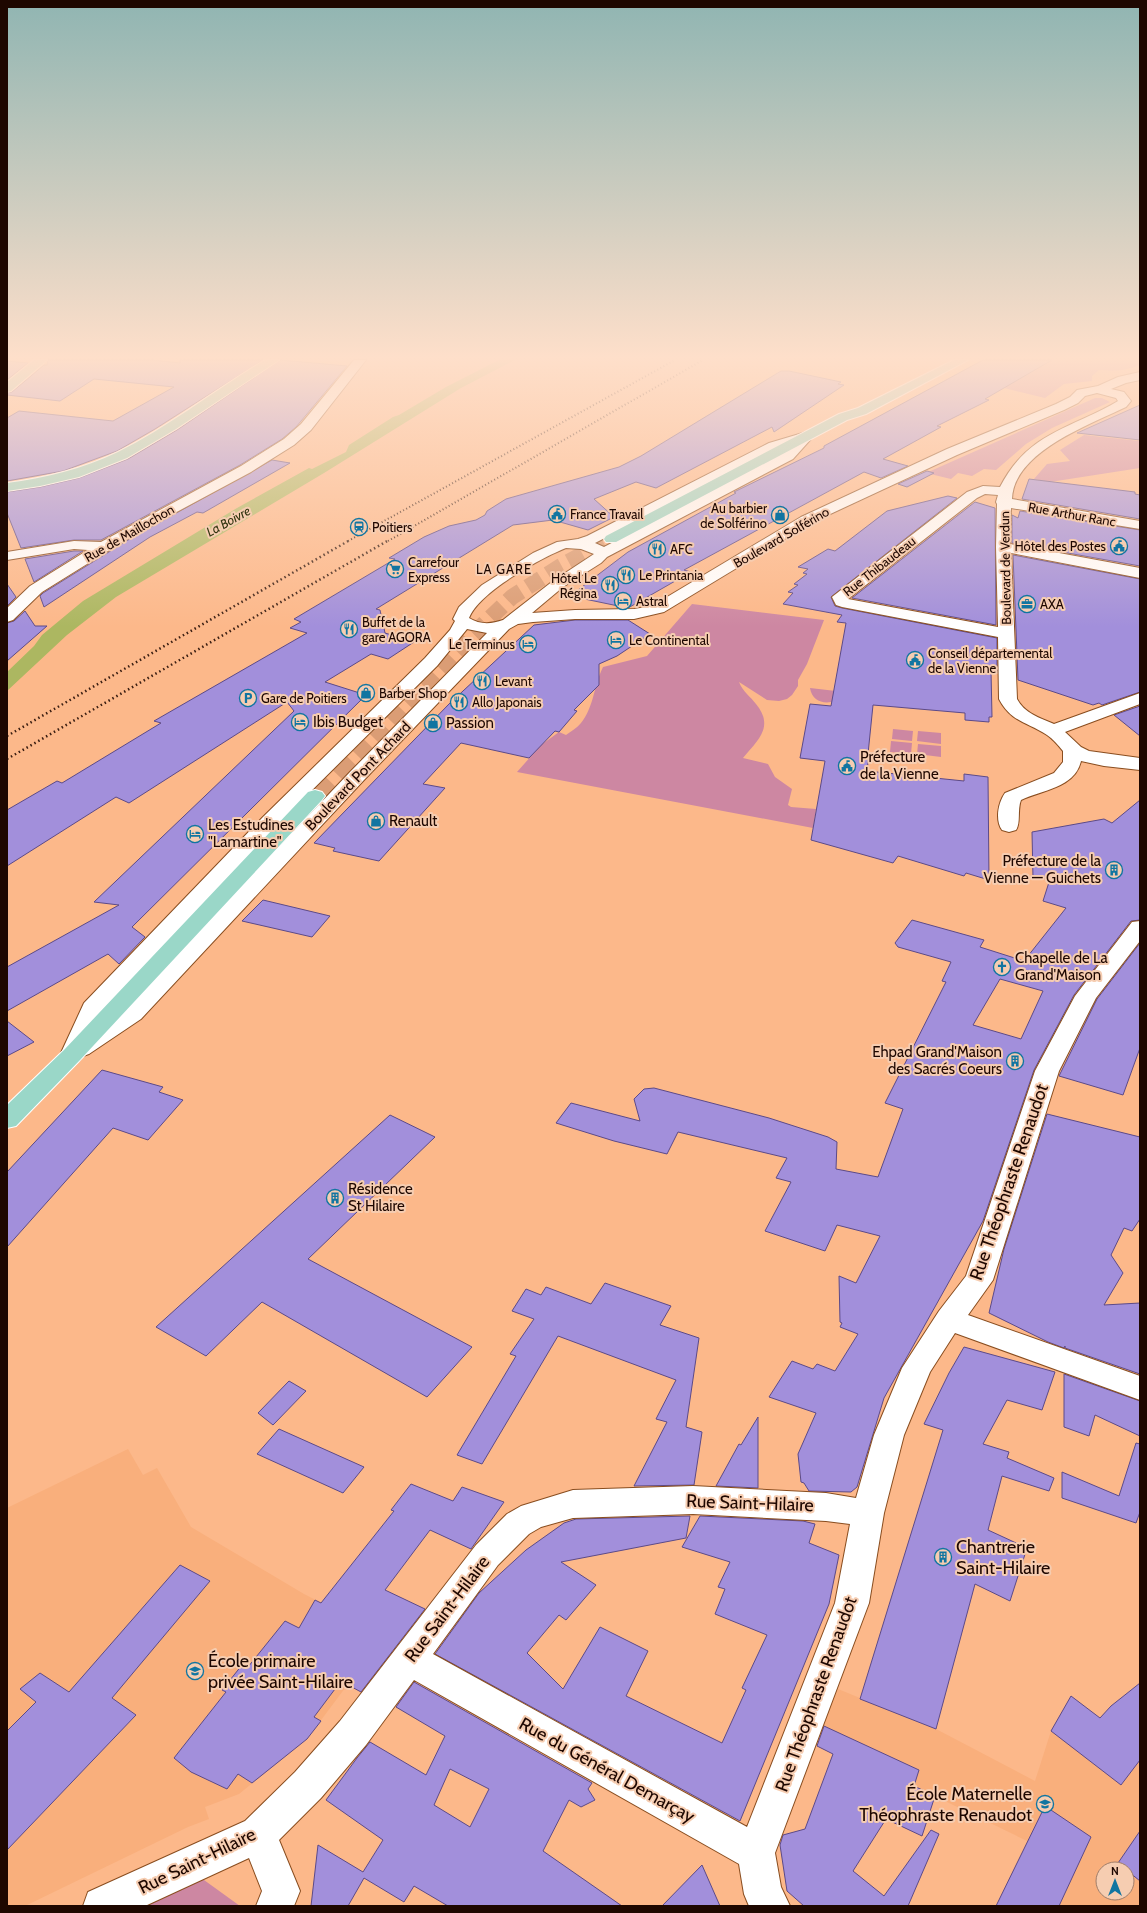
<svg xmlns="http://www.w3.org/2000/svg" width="1147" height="1913" font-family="Cabin,sans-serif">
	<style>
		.built { fill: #f9af7c; fill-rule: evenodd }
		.green { fill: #cd87a2 }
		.water { fill: #acb761 }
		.building { fill: #a28fdb; stroke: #5c4a88; fill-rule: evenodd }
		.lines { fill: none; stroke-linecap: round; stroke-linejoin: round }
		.major-tunnel-far2 { stroke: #db9d75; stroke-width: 13; stroke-dasharray: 13 6; stroke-linecap: butt }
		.major-tunnel-far1 { stroke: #db9d75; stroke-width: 16; stroke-dasharray: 16 8; stroke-linecap: butt }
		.major-tunnel { stroke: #db9d75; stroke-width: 21; stroke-dasharray: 21 10; stroke-linecap: butt }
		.minor-casing { stroke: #894d1f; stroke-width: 2 }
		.major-casing { stroke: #fff; stroke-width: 2 }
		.minor { fill: #fff; fill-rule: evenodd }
		.major { fill: #9ad7c8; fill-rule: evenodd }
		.rail-far1 { stroke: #3a1e12; stroke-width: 2; stroke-dasharray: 1 2.5; stroke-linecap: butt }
		.rail { stroke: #3a1e12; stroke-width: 2.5; stroke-dasharray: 1.5 3; stroke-linecap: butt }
		.labels { text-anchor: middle; stroke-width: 4; stroke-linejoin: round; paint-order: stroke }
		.far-poi-label { font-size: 13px; fill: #1e0700; stroke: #f6cdb1; text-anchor: start }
		.far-street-label { font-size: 13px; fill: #1e0700; stroke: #f6cdb1 }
		.far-water-label { font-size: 13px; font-style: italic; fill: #30340f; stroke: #f6cdb1 }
		.far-neighbourhood-label { font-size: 13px; letter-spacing: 1px; fill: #1e0700; stroke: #f6cdb1 }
		.poi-label { font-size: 15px; fill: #1e0700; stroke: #f6cdb1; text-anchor: start }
		.street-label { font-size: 15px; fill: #1e0700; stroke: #f6cdb1 }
		.near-street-label { font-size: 18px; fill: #1e0700; stroke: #f6cdb1 }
		.near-poi-label { font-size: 18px; fill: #1e0700; stroke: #f6cdb1; text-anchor: start }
	</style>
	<rect width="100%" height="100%" fill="#fcb88a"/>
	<path class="built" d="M128,1449L143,1475L157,1468L191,1527L304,1594L367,1626L360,1638L394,1657L366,1694L348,1684L307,1739L239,1794L205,1807L209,1819L188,1827L25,1906H7V1508Z
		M838,1689L936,1729L1035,1781L1051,1731L1071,1696L1140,1748V1906H996L1027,1841L914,1786L919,1770L822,1725ZM1103,1869H1127V1893H1103Z"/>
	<path class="green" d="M1047,360H1140V365C1124,371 1116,371 1099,370L1092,376V381L1064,384L1045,398L1004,388L1050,360Z
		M1095,398H1102L1110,402L1052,428L1026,444L996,470L984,469L972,476L958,473L951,479L926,473Z
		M1084,435L1140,441V468L1050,482L1034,479L1047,464L1070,461L1060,450Z
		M692,604L824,620L807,664L798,680V686L792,695L787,699L779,701L767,700L739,682C743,692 750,696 756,704C775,727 757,741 743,758L768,764L775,777L792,789L788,805L791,807L816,809L813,828L517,772L541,745L559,732L566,735C571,731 577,728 581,723C594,707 594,685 603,667L647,656Z
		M810,688L836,691L835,701C824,705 812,701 810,688Z
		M893,729L913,731L912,741L892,739Z
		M918,731L941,733V744L917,741Z
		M891,741L912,743L911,754L890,752Z
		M918,744L941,746V757L917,754Z
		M197,1879L204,1880L240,1906H144Z"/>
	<path class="water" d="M499,360H515L461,388L324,473L116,597L67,635L7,691V672L34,646L42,635L83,601L237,508L309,468L312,469L346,452L349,445L393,417L399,415L446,387Z"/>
	<path class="building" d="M48,360H152L180,363V360H263L155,429L117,451L63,471L7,481V418L19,411L113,421L174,387L94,379L60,401L7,395V393L12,392L44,365H47Z
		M280,360L347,366L296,427L282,439L240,465L101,540H74L21,548L7,513V492L40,487L79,478L128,459L177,430Z
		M983,360H1052L985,399L989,400L937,426L941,427L883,459L908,466L881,478L864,472L684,570L691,572L628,608L570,596L628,552L736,493L734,492L824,448V446Z
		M7,361L28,363L7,380Z
		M781,371H789L841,382L838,384L844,385L774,432L772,427L656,488L636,482L594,499L614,517L588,530L553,520L513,525L376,609L380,610L385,633L414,642L388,659L371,654L325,682L366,695L132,927L145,937L119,964L108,954L7,1011V967L119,905L94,902L294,711L287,702L129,803L116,797L7,866V810L57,781L62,783L161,723L154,721L307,633L290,628L301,622L294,619L395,559L389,558L424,537L449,526L476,520L485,515L487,511L506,499L619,467L641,456Z
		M1140,405V440L1077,433Z
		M272,460L290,463L203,513L197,512L150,537L44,607L40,596L43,593L133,537Z
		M927,471L934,473L907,487L898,484Z
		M1029,479L1135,492V494L1140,495V519L1022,499Z
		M948,496L957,498L831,597L835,606L842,608L997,638V673L991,671L992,717H989V722L965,720V713L873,705L868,754H869L867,771L964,781V774L988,777L989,880L966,873L964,876L898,856L893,863L811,840L825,761L800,758L810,704L831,706L846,623L837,622L842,615L783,604L793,593L788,592L798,585L794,584L807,574L803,573L808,569L798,567L828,549L835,551L887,511Z
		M975,502L995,508L996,625L852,598Z
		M1020,511L1140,530V566L1012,543V515L1018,518Z
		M74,551H83L34,582L25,559Z
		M1013,555L1140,579V692L1102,705L1099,703L1093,705L1018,680Z
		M7,584L16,597L7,606Z
		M25,611L35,626H47L7,661V623L14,621Z
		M575,620H628L650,634L617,656L599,664V685L574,710L577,711L559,732L555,731L529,758L461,743L423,784L445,788L379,861L333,851L335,848L314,843L449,704L534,625Z
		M1140,706V736L1114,715Z
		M1140,800V920L1131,921L1074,995L1034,1070L983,1221L884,1398L857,1487L851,1492L809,1491L804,1483L801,1482L798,1454L816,1413L769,1397L792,1361L813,1369L817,1364L835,1371L858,1334L840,1327L842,1323L840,1322L839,1276L856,1283L880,1236L837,1225L825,1251L765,1231L791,1182L776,1178L787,1158L678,1132L667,1154L614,1141L556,1123L571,1103L640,1121L634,1099L644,1089L654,1088L769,1118L828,1137L837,1142L836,1169L878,1177L903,1109L885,1103L946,982L942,981L951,962L898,947L895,943L912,920L984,940L980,947L1024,961L1066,908L1043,901L1050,879L1033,878L1032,832L1104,819L1112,823ZM1000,979L1043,991L1021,1039L973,1025Z
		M263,900L330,916L312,937L242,921Z
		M1140,943V1048L1123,1095L1059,1076L1097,999Z
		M7,1021L34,1042L7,1056Z
		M102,1070L163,1087L159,1092L183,1100L148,1140L113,1128L7,1247V1172Z
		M1047,1114L1140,1137V1219L1132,1231L1124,1228L1111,1255L1123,1273L1104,1305L1140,1303V1374L1065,1348V1346L1064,1348L1048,1342L989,1313L1004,1249Z
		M390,1115L435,1137L308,1259L472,1347L427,1397L262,1302L206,1356L156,1327Z
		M605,1283L671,1306L660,1325L699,1338L686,1427L702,1432L694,1485L634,1486L667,1422L656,1419L676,1380L558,1336L482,1464L457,1455L516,1356L510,1354L534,1319L512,1311L526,1289L541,1295L546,1287L591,1304Z
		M964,1347L1055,1372L1042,1410L1007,1400L983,1444L1009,1452L1007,1458L1054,1478L1049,1491L1002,1476L988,1530L1027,1548L1010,1601L975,1584L936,1729L860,1699L943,1430L924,1424L949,1373Z
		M1064,1374L1140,1401V1436L1095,1415L1089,1436L1064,1427Z
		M289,1381L306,1391L273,1425L258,1413Z
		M758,1417V1488L716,1486L739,1444L741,1445Z
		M279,1429L364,1467L343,1493L257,1454Z
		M1136,1443L1140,1444V1512L1136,1523L1062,1498V1472L1119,1496Z
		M411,1484L453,1501L462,1487L504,1502L471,1549L430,1530L385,1590L425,1609L361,1692L341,1681L314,1717L321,1721L307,1739L252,1783L238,1774L227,1789L191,1772L174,1758L226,1692L222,1690L242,1665L248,1667L285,1621L299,1628L315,1600L321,1603L394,1511L391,1510Z
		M690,1516L686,1538L561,1562L596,1585L566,1620L559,1615L527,1653L563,1689L600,1627L648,1651L626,1696L722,1743L746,1690L742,1688L767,1635L715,1614L725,1589L718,1587L730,1562L682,1547L700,1516L803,1521L815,1524L809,1543L839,1555L829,1604L740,1821L435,1654L479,1593L526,1550L564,1523L576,1519Z
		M180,1565L210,1581L112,1698L136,1715L7,1850V1731L36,1702L20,1689L40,1673L69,1692Z
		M414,1682L592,1783L588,1789L595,1800L581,1807L569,1800L543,1851L622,1906H448L414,1886L404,1902L364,1878L348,1906H311L318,1845L363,1872L383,1840L326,1800L357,1758L370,1742L426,1775L445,1736L396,1707ZM450,1769L489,1789L470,1827L434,1805Z
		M1140,1683V1760L1121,1785L1051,1731L1071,1696L1100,1718L1111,1706Z
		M824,1726L919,1770L914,1786L935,1796L922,1836L886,1819L853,1871L884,1896L931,1830L939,1834L908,1906H804L787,1891L780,1845L783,1835L805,1829L833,1754L817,1746Z
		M1045,1806L1091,1837L1059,1906H996Z
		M1140,1831V1881L1118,1863Z
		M702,1865L720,1906H662Z"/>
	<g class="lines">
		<path class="major-tunnel-far2" d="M608,541L611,539"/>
		<path class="major-tunnel-far1" d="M339,771L472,635L512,597L561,566L609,540"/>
		<path class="major-tunnel" d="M315,796L340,770"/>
		<g class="minor-casing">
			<path id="minor" d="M354,360H366L311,430L294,445L251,472L132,536L42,592L13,620L7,622V608L30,586L88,550L74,549L7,560V552L74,541L101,542L241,466L284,439L301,424Z
				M1140,372V380L1126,383L1111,389L1124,392L1131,401L1126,407C1091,424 1013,452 1012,499L1140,521V529L1011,508L1010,544L1140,568V578L1011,553L1017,699C1024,713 1040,718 1054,724L1140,693V704L1065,732L1081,747L1089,751L1140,758V770L1104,766L1081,761C1075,788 1042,790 1021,800C1017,810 1021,823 1016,830L1009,832L1002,830C995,820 998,803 1005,793L1054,773L1063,762V751C1058,745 1053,739 1047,735C1027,722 1011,722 999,699L998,637L842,607L836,605L832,597L967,492L983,486L1000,487C1028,432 1071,429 1118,401L1116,398L1097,393L1085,396L1078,403L1064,410L957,455L811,523L664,612L634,619H575L533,622L518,624L509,629L364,780L141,1019L89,1054L83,1056L80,1060L72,1063L64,1060L60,1055L84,1003L263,817L425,658L450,630L455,621L453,619L459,607L482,585L533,553L557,542L578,539L587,536L769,443L806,432L811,433L812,436L811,439L793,459L607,557L601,563L563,587L532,613L575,610L634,609L652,606L801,517L947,449L1056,404L1070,397L1077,390L1098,386L1118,377ZM791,445L783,453L604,547L595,543L779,449ZM985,494L998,495L996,502L997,504L996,547L998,627L848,599L977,498ZM566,548L581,549L594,554L553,581L503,620C492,624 480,625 469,618C479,592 541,558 566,548ZM467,629L487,633L350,772L125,1009L95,1029L102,1011L277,825L437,666Z
				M1140,921V941L1096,998L1059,1071L993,1280L968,1315L1140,1376V1400L955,1333L930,1372L904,1435L884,1513L869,1603L775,1853L781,1887L790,1906H749L744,1894L739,1864L414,1680L366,1745L321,1798L279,1840L300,1891L294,1906H256L262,1891L249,1858L145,1906H83L88,1892L245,1821L295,1772L340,1721L476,1545L507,1514L521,1506L573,1490L693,1486L826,1493L856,1498L874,1435L902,1368L939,1311L966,1276L1035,1071L1075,996L1132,922ZM693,1514L826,1521L850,1524L835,1603L747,1827L433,1654L498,1565L529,1534L541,1527L573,1518Z"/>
		</g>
		<g class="major-casing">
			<path id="major" d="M34,360H47L11,391L7,392V382Z
				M265,360H279L176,429L127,458L79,477L40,486L7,491V483C45,478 83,469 118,452C170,426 216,389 265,360Z
				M954,360H968L866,414L847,420L616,542H606L604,539L606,536L839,414L858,408Z
				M315,790L322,792L325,796L322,800L80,1060L16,1126L7,1128V1105L64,1050L308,792Z"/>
		</g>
		<use href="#minor" class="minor"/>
		<use href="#major" class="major"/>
		<path class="rail-far1" d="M348,541L675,360
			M388,541L703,360"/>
		<path class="rail" d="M7,736L350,540
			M7,759L389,540"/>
	</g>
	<linearGradient id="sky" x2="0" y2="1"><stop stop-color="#90b5b2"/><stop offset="0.57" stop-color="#fedfca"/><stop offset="1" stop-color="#fedfca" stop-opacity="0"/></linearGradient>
	<rect width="1147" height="627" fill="url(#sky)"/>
	<defs>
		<g id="civic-ring" transform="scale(0.9)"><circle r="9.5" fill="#f6cdb1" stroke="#1175a1" stroke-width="1.5"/><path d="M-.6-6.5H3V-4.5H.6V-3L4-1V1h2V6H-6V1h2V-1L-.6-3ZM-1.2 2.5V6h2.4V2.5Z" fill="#1175a1"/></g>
		<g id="shop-ring" transform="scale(0.9)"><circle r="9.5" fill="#f6cdb1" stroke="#1175a1" stroke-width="1.5"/><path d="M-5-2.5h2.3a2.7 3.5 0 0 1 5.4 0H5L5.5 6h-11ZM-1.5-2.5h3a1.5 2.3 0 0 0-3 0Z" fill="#1175a1"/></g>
		<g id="station-ring" transform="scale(0.9)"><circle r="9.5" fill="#f6cdb1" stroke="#1175a1" stroke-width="1.5"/><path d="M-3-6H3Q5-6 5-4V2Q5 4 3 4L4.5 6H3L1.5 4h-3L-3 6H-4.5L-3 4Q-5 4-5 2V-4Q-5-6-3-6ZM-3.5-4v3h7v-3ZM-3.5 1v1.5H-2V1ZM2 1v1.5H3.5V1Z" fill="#1175a1"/></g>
		<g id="restaurant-ring" transform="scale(0.9)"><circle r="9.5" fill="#f6cdb1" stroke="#1175a1" stroke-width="1.5"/><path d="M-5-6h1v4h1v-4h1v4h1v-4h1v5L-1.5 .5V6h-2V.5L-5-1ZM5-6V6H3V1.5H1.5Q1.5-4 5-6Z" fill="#1175a1"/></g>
		<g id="supermarket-ring" transform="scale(0.9)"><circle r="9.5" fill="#f6cdb1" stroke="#1175a1" stroke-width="1.5"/><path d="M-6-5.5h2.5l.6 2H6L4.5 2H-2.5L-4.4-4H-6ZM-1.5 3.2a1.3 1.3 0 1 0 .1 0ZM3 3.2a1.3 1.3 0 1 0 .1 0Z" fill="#1175a1"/></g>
		<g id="hotel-ring" transform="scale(0.9)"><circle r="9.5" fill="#f6cdb1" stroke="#1175a1" stroke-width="1.5"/><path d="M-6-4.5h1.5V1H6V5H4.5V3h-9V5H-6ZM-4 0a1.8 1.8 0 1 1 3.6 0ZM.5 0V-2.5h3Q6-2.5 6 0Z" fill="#1175a1"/></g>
		<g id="office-ring" transform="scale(0.9)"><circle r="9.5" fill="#f6cdb1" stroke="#1175a1" stroke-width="1.5"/><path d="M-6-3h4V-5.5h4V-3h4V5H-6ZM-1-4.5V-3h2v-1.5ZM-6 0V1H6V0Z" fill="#1175a1"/></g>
		<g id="parking-ring" transform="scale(0.9)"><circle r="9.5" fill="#f6cdb1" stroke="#1175a1" stroke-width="1.5"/><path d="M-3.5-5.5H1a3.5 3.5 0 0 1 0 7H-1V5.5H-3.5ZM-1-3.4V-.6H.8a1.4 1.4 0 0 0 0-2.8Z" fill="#1175a1"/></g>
		<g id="building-ring" transform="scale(0.9)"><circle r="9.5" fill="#f6cdb1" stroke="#1175a1" stroke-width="1.5"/><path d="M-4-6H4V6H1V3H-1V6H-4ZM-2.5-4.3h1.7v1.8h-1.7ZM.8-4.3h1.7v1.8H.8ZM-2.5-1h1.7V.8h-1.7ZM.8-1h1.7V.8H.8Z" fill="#1175a1"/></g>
		<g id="church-ring" transform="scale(0.9)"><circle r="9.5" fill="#f6cdb1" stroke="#1175a1" stroke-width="1.5"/><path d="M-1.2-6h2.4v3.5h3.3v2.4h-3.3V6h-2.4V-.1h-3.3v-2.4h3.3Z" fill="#1175a1"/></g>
		<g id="school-ring" transform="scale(0.9)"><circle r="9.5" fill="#f6cdb1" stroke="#1175a1" stroke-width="1.5"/><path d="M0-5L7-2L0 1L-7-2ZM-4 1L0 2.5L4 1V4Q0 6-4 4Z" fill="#1175a1"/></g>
	</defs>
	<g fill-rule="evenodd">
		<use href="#civic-ring" x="557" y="514"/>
		<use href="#shop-ring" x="780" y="515"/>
		<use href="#station-ring" x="359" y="527"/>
		<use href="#civic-ring" x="1119" y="546"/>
		<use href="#restaurant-ring" x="657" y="549"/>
		<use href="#supermarket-ring" x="395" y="569"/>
		<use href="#restaurant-ring" x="626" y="575"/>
		<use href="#restaurant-ring" x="610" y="585"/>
		<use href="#hotel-ring" x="623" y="601"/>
		<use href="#office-ring" x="1027" y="604"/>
		<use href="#restaurant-ring" x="349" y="629"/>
		<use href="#hotel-ring" x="616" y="640"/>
		<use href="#hotel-ring" x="528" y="644"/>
		<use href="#civic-ring" x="915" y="660"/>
		<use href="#restaurant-ring" x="482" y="681"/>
		<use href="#shop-ring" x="366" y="693"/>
		<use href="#parking-ring" x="248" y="698"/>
		<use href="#restaurant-ring" x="459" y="702"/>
		<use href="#hotel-ring" x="300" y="722"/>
		<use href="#shop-ring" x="433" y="723"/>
		<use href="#civic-ring" x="847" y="766"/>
		<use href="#shop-ring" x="376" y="821"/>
		<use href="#hotel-ring" x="195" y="834"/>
		<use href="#building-ring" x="1114" y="870"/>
		<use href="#church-ring" x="1002" y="967"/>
		<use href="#building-ring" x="1015" y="1061"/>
		<use href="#building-ring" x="335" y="1198"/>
		<use href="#building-ring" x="943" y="1557"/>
		<use href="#school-ring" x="195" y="1671"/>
		<use href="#school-ring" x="1045" y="1804"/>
	</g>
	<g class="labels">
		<g class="far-poi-label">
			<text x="767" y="513" text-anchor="end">Au barbier<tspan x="767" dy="15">de Solférino</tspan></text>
			<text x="570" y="519">France Travail</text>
			<text x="372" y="532">Poitiers</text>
			<text x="1106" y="551" text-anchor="end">Hôtel des Postes</text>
			<text x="670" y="554">AFC</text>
			<text x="408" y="567">Carrefour<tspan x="408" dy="15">Express</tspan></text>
			<text x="639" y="580">Le Printania</text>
			<text x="597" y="583" text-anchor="end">Hôtel Le<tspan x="597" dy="15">Régina</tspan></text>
			<text x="636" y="606">Astral</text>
			<text x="1040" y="609">AXA</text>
			<text x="362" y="627">Buffet de la<tspan x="362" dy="15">gare AGORA</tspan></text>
			<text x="629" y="645">Le Continental</text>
			<text x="515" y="649" text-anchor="end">Le Terminus</text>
			<text x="928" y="658">Conseil départemental<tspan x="928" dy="15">de la Vienne</tspan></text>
			<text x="495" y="686">Levant</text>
			<text x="379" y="698">Barber Shop</text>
			<text x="261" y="703">Gare de Poitiers</text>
			<text x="472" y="707">Allo Japonais</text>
		</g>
		<g class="far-street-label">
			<text transform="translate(1072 514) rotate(10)" y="5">Rue Arthur Ranc</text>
			<text transform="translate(129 533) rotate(-30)" y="5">Rue de Maillochon</text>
			<text transform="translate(781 537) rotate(-30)" y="5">Boulevard Solférino</text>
			<text transform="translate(879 566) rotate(-38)" y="5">Rue Thibaudeau</text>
			<text transform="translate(1005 568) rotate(-91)" y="5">Boulevard de Verdun</text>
		</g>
		<g class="far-water-label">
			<text transform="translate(228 521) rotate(-29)" y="5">La Boivre</text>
		</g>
		<g class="far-neighbourhood-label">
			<text x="504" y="574">LA GARE</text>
		</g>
		<g class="poi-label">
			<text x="313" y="727">Ibis Budget</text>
			<text x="446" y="728">Passion</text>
			<text x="860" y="762">Préfecture<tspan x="860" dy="17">de la Vienne</tspan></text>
			<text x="389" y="826">Renault</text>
			<text x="208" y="830">Les Estudines<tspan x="208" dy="17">"Lamartine"</tspan></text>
			<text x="1101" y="866" text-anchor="end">Préfecture de la<tspan x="1101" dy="17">Vienne — Guichets</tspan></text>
			<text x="1015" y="963">Chapelle de La<tspan x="1015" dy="17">Grand'Maison</tspan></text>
			<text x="1002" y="1057" text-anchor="end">Ehpad Grand'Maison<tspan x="1002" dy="17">des Sacrés Coeurs</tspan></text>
			<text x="348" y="1194">Résidence<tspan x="348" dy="17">St Hilaire</tspan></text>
		</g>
		<g class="street-label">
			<text transform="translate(358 776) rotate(-46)" y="5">Boulevard Pont Achard</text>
		</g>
		<g class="near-street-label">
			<text transform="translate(1009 1182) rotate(-71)" y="6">Rue Théophraste Renaudot</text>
			<text transform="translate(750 1503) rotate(2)" y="6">Rue Saint-Hilaire</text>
			<text transform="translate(447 1609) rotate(-53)" y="6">Rue Saint-Hilaire</text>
			<text transform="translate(816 1694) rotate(-70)" y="6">Rue Théophraste Renaudot</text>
			<text transform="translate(607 1770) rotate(29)" y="6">Rue du Général Demarçay</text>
			<text transform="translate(197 1861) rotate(-26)" y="6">Rue Saint-Hilaire</text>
		</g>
		<g class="near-poi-label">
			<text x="956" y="1553">Chantrerie<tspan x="956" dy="21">Saint-Hilaire</tspan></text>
			<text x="208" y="1667">École primaire<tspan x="208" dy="21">privée Saint-Hilaire</tspan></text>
			<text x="1032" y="1800" text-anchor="end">École Maternelle<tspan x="1032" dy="21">Théophraste Renaudot</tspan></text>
		</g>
	</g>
	<rect width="1147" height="1913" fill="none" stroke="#1e0700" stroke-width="16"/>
	<g transform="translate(1115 1881)"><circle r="19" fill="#f6cdb1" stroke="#a07e6a"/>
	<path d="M0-3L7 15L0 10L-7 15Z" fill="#1175a1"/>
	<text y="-6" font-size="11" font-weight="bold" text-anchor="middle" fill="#1e0700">N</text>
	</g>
</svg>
